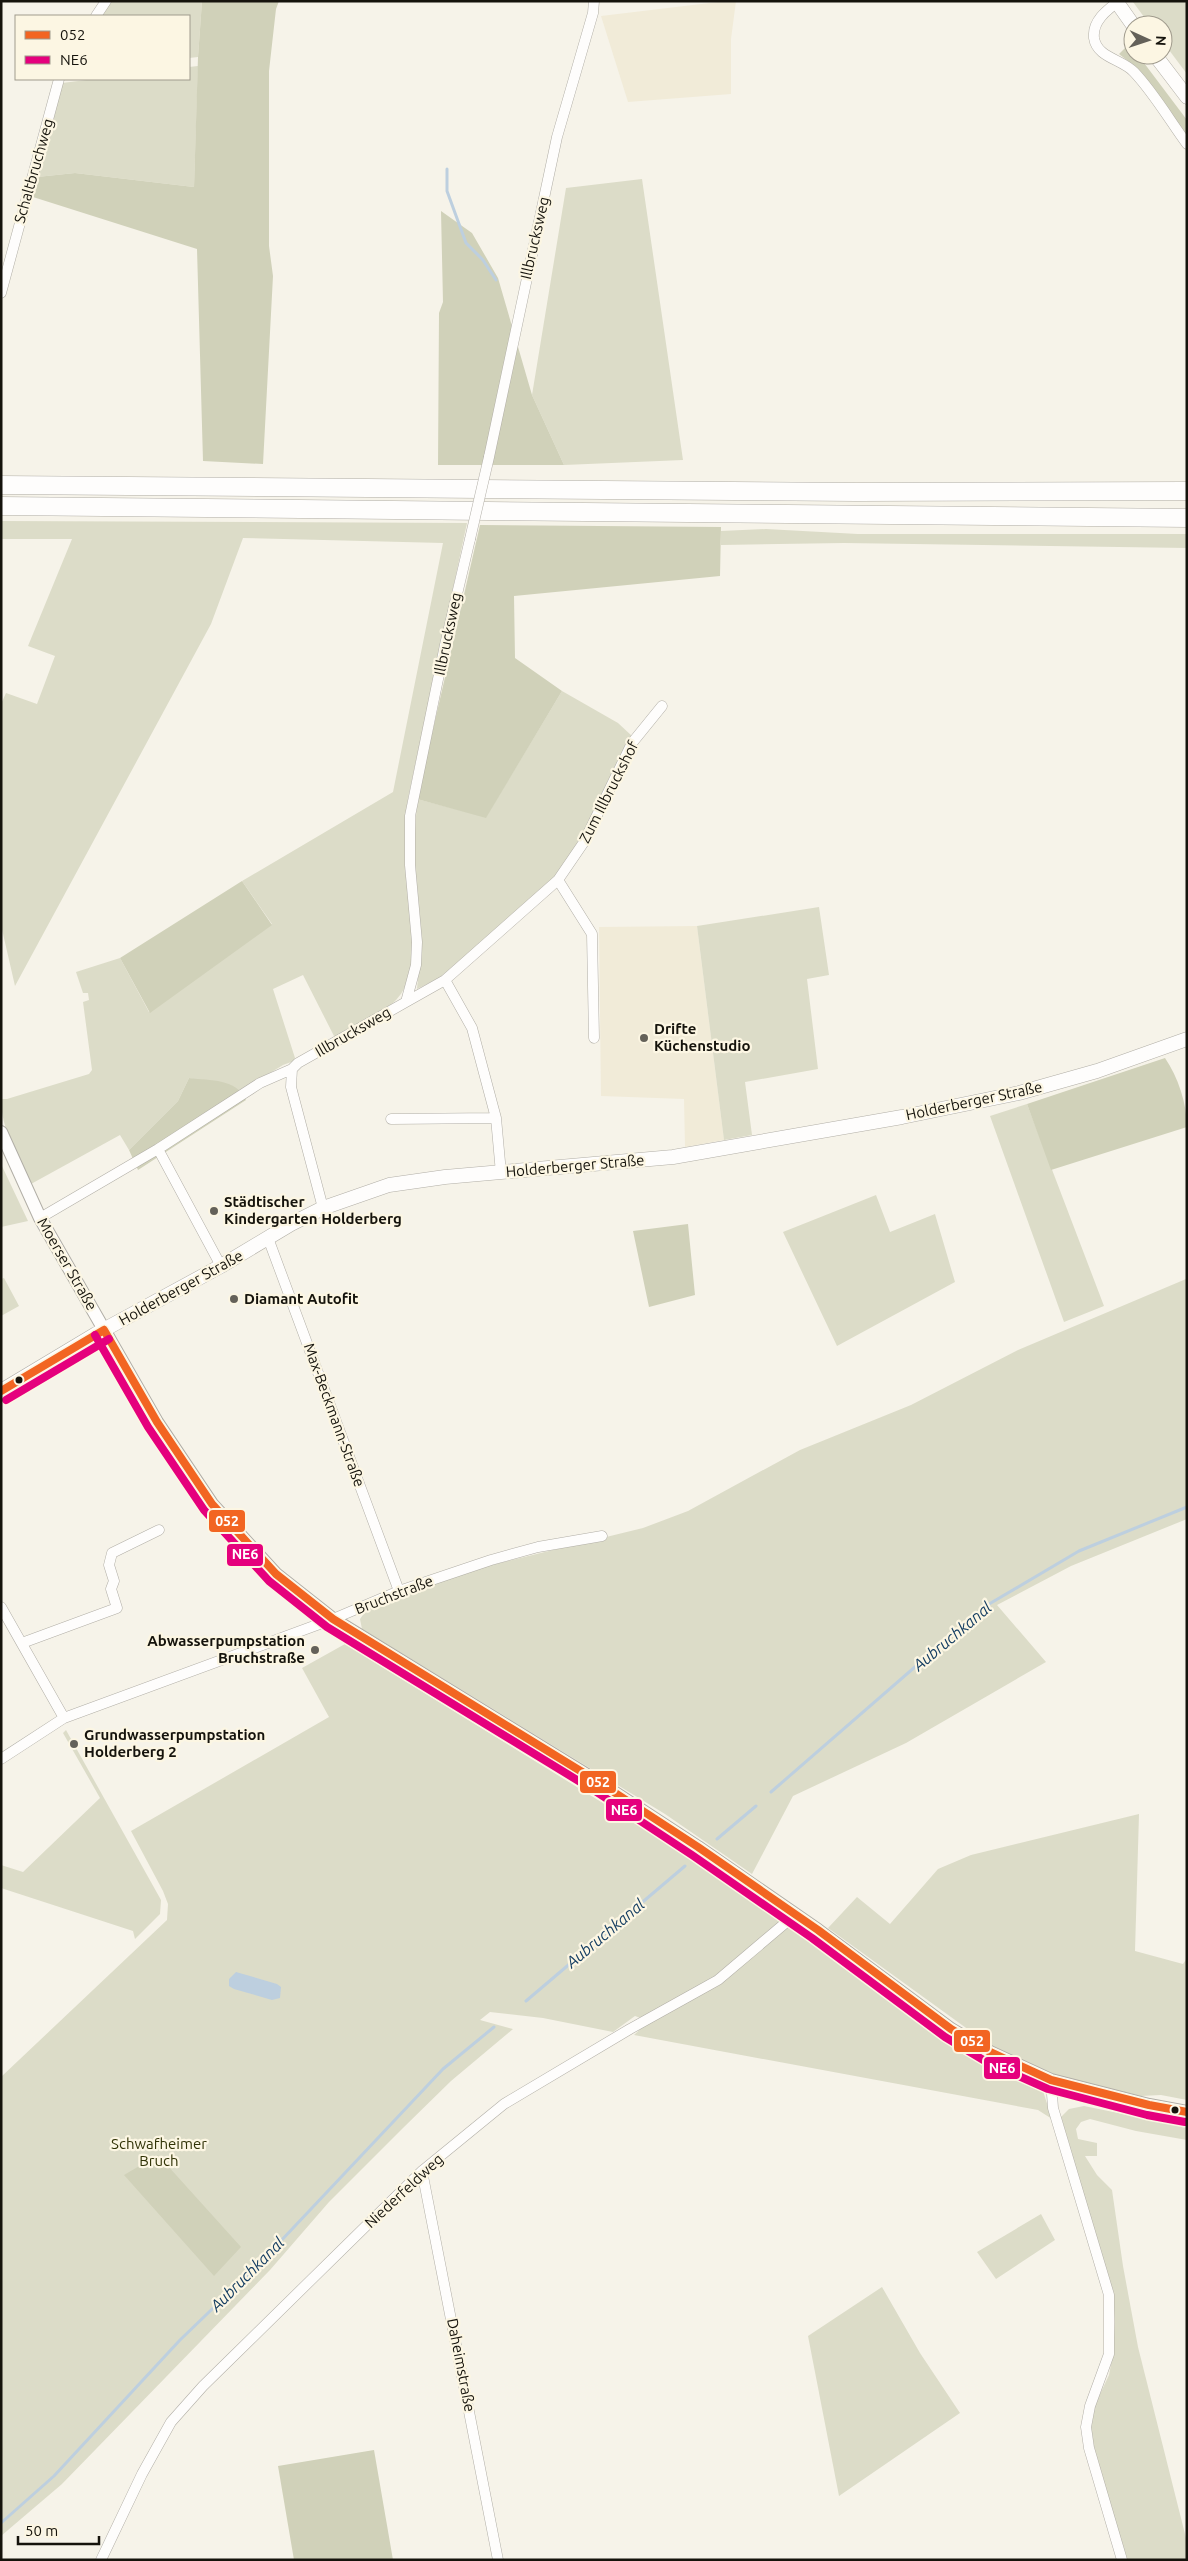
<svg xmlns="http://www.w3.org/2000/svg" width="1188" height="2561" font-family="Ubuntu,sans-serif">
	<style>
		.built { fill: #f1ebd8 }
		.green { fill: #dcdcc8 }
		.forest { fill: #d0d1b9 }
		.water { fill: #bdcfdf }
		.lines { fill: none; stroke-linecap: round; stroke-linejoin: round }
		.stream { stroke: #bdcfdf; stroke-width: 3 }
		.minor-casing { stroke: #b1aea6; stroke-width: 11 }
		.tertiary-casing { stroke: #b1aea6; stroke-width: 14 }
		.secondary-casing { stroke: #b1aea6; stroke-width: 15 }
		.motorway-casing { stroke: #b1aea6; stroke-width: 19 }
		.minor { stroke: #fefdfc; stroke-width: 10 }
		.tertiary { stroke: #fefdfc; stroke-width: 12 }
		.secondary { stroke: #fefdfc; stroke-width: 14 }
		.motorway { stroke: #fefdfc; stroke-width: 18 }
		.minor-bridge-casing { stroke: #b1aea6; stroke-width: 11; stroke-linecap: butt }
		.minor-bridge { stroke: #fefdfc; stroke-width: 10 }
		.bus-1-casing { stroke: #fcf6e3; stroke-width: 11 }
		.bus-2-casing { stroke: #fcf6e3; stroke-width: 11 }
		.bus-1 { stroke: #f26522; stroke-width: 8 }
		.bus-2 { stroke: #e5007d; stroke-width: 8 }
		.poi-dot { fill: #646159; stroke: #fcf6e3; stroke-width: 2 }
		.bus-dot { fill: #15130c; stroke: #fcf6e3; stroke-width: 2 }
		.labels { text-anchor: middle; stroke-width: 4.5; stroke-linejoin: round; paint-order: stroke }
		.street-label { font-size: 15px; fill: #15130c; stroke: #fcf6e3 }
		.poi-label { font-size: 15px; font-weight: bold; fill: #15130c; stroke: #fcf6e3; text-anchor: start }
		.park-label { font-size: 15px; fill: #303205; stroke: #fcf6e3 }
		.water-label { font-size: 16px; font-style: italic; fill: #143d62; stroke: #fcf6e3 }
		.line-badge { stroke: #fcf6e3; stroke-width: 2 }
		.badge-label { font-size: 14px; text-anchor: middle; font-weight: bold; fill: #fff }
	</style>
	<rect width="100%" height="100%" fill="#f6f3e9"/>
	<path class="built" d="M726,1H736L731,39V94L628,102L601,16Z
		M697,926L724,1140L685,1147L684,1099L601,1096L599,927Z"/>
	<path class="green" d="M110,1H202L198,57L189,58V16H100Z
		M1187,1V74L1163,42V25H1150L1133,2Z
		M198,66L194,187L75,173L37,177L62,83L94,79H189V67Z
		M642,179L683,460L564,465L532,395L566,188Z
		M1,521L467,523L408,798C406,822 404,845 406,870C409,907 425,974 394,1002C377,1017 354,1027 335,1038L303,975L273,989L295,1058L294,1061L283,1065L241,1091L189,1078L178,1101L129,1150L120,1135L31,1184C18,1157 1,1129 1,1099H7L89,1074L92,1070L83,1002L89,1000L88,993H83L76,972L120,958L149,1012L272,924L242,881L393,792L443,543L243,538L211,624L15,986L1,925V704L6,693L37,704L55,656L28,646L72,539H1Z
		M766,529L858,534H1187V548L844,543L721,545V531Z
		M562,691L618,723L632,736L581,840L555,878L460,963L439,978L417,989L421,945L414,852L417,799L486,817Z
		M819,907L829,975L807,979L818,1069L745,1082L752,1135L724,1140L697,926Z
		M1027,1104L1104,1306L1064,1322L990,1116Z
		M1,1164L28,1221L1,1227Z
		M876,1195L890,1232L935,1214L955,1282L837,1346L783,1232Z
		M1186,1271L1187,1519L1071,1566L997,1605L1046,1662L906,1743L793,1796L752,1874L665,1814L362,1629L360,1619L368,1608L405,1592L483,1567L643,1528L688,1511L800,1450L911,1405L1018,1350L1186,1279Z
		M4,1278L19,1306L1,1316V1279Z
		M343,1635L633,1811L678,1841L677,1844L628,1810Z
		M345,1644L658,1837L809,1940L943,2039L984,2063L1043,2091L1052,2119L1038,2110L634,2035L649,2021L635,2016L613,2032L543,2018L490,2012L480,2020L513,2029L451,2081L403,2128L329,2202L270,2270L62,2484L1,2536V2077L167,1920L168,1904L163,1891L131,1831L329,1717L302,1668Z
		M66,1730L161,1900L160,1914L135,1939L133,1931L1,1888V1865L23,1872L100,1798L63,1733Z
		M1139,1814L1135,1951L1183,1964L1187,1958V2100L1161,2095L1141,2096L1053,2075L991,2046L828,1928L857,1897L890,1924L938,1869L971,1855Z
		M796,1924L806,1929C879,1984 950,2042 1035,2079L1041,2085L963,2046Z
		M1063,2093L1183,2118L1187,2119V2122L1118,2108Z
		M1084,2106L1187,2127V2140L1136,2131L1090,2119L1081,2122L1076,2129L1078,2139L1097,2143V2156H1085L1097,2175L1112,2190L1123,2266L1138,2347L1187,2542V2560H1125L1092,2448L1090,2427L1094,2407L1109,2375L1113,2354L1115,2322L1113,2293L1061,2117L1069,2109Z
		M1041,2214L1055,2240L996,2279L977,2252Z
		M882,2287L920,2353L960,2413L839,2496L808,2336Z"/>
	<path class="forest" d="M202,1H279L276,9L269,71V246L273,276L263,464L203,461L197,249L33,197L37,177L75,173L194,187L198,57Z
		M1126,47L1133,49V55H1138L1187,120V137L1133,65L1119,54Z
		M441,211L472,233L498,278L532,395L564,465H438L439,313L443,302Z
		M480,525L721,527L720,576L514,596L515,658L562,691L486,818L417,799Z
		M242,881L272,925L150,1013L120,958Z
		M1165,1058C1178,1077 1187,1104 1187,1127L1051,1170L1027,1104Z
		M189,1078C211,1081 236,1078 246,1100L138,1170L129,1150L178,1101Z
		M688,1224L695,1295L649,1307L633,1231Z
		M158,2155L241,2247L214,2276L124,2175Z
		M374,2450L393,2560H294L278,2466Z"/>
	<path class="water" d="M236,1972L277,1984L281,1987L280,1998L272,2000L234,1989L229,1986V1979Z"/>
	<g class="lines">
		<path class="stream" d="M447,169V191L466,243L483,260L496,280
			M771,1792L984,1607L1079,1551L1187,1507
			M717,1839L756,1806
			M526,2001L685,1866
			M1,2523L54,2476L180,2340L261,2262L443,2069L494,2027"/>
		<g class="minor-casing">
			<path id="minor" d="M1119,1C1107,10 1092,21 1094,38C1097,58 1122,59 1134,72C1154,93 1170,121 1187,144
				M96,16L106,1
				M1,293L59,79
				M489,457L557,137L593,13L594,1
				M558,880L592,934L594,1038
				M445,980L472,1028L496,1118L501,1173
				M406,1002L445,980L558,880L584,842L632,743L662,706
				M391,1119L496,1118
				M323,1208L291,1087L292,1069L298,1063L406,1002L416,965L417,942L410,865V816L445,645L470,539
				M40,1218L158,1149
				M268,1238L399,1591
				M221,1266L158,1149L260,1083L292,1069
				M1,1607L64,1718
				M22,1643L117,1608L111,1589L114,1581L109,1565L112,1553L159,1530
				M1,1759L64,1718L333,1619L399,1591L491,1560L538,1547L602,1536
				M1051,2080L1053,2108L1109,2295V2354L1090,2406L1086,2427L1089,2448L1122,2560
				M422,2171L498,2560
				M101,2560L142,2474L171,2422L203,2386L422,2171L504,2104L630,2029L718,1980L796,1914"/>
		</g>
		<g class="tertiary-casing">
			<path id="tertiary" d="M1,1132L40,1218L157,1422L212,1504L276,1574L333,1619L600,1783L698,1847L818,1930L951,2029L990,2052L1051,2080L1149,2105L1187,2112"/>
		</g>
		<g class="secondary-casing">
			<path id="secondary" d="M1116,1L1133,25
				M1155,55L1187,97
				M1,1391L96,1334L221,1266L291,1224L323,1208L389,1185L445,1177L673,1157L902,1117L1019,1093L1097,1071L1187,1039"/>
		</g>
		<g class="motorway-casing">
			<path id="motorway" d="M1,485L856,492L1187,491
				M1,506L1187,518"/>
		</g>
		<use href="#minor" class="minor"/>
		<use href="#tertiary" class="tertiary"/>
		<use href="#secondary" class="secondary"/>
		<use href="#motorway" class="motorway"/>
		<g class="minor-bridge-casing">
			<path id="minor-bridge" d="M470,539L489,457"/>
		</g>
		<use href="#minor-bridge" class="minor-bridge"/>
		<g class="bus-1-casing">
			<path id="bus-1" d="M104,1330L157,1422L212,1504L276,1574L333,1619L600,1783L698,1847L818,1930L951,2029L990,2052L1051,2080L1149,2105L1187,2112
				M1,1391L104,1330"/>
		</g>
		<g class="bus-2-casing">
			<path id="bus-2" d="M95,1335L148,1427L204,1510L269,1581L327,1627L595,1791L692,1855L812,1938L945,2037L985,2061L1048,2089L1147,2115L1185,2122
				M6,1400L109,1339"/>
		</g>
		<use href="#bus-1" class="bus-1"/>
		<use href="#bus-2" class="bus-2"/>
	</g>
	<g class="poi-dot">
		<circle cx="644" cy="1038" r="5"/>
		<circle cx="214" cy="1211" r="5"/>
		<circle cx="234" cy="1299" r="5"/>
		<circle cx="315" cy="1650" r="5"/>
		<circle cx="74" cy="1744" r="5"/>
	</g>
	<g class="bus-dot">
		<circle cx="19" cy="1380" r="4.5"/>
		<circle cx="1175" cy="2110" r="4.5"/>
	</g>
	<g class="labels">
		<g class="street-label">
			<text transform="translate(34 171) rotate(-74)" y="5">Schaltbruchweg</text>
			<text transform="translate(535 238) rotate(-77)" y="5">Illbrucksweg</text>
			<text transform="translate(448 634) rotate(-78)" y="5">Illbrucksweg</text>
			<text transform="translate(609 792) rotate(-63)" y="5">Zum Illbruckshof</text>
			<text transform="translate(353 1032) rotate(-30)" y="5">Illbrucksweg</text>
			<text transform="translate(974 1101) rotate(-12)" y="5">Holderberger Straße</text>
			<text transform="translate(575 1166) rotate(-5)" y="5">Holderberger Straße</text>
			<text transform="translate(67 1264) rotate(60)" y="5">Moerser Straße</text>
			<text transform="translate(181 1288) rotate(-29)" y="5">Holderberger Straße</text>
			<text transform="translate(334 1415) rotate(70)" y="5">Max-Beckmann-Straße</text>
			<text transform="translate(394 1595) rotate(-21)" y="5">Bruchstraße</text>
			<text transform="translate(404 2191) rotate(-43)" y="5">Niederfeldweg</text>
			<text transform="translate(461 2365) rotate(79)" y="5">Daheimstraße</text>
		</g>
		<g class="poi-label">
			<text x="654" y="1034">Drifte<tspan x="654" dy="17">Küchenstudio</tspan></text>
			<text x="224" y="1207">Städtischer<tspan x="224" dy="17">Kindergarten Holderberg</tspan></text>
			<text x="244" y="1304">Diamant Autofit</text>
			<text x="305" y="1646" text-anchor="end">Abwasserpumpstation<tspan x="305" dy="17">Bruchstraße</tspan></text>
			<text x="84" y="1740">Grundwasserpumpstation<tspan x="84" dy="17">Holderberg 2</tspan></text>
		</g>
		<g class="park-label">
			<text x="159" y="2149">Schwafheimer<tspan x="159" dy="17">Bruch</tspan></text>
		</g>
		<g class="water-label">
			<text transform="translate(952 1636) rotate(-40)" y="6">Aubruchkanal</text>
			<text transform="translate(605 1933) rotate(-40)" y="6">Aubruchkanal</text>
			<text transform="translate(247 2274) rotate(-45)" y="6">Aubruchkanal</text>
		</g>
	</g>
	<g class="line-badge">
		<rect x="208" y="1509" width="38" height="24" rx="5" fill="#f26522"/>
		<rect x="226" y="1543" width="38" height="24" rx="5" fill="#e5007d"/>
		<rect x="579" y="1770" width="38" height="24" rx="5" fill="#f26522"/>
		<rect x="605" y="1798" width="38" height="24" rx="5" fill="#e5007d"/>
		<rect x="953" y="2029" width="38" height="24" rx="5" fill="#f26522"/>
		<rect x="983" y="2056" width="38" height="24" rx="5" fill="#e5007d"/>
	</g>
	<g class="badge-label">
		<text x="227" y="1526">052</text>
		<text x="245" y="1559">NE6</text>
		<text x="598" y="1787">052</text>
		<text x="624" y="1815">NE6</text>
		<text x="972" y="2046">052</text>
		<text x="1002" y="2073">NE6</text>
	</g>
	<rect width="1188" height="2561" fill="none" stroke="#15130c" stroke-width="5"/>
	<rect x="15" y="15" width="175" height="65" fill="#fcf6e3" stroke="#a09b8d"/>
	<rect x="25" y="31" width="25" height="8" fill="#f26522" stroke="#a09b8d"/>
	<text x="60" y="40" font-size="15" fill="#15130c">052</text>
	<rect x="25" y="56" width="25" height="8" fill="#e5007d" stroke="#a09b8d"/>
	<text x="60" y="65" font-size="15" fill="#15130c">NE6</text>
	<g transform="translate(1148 40) rotate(93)"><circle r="24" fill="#fcf6e3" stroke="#a09b8d"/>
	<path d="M0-4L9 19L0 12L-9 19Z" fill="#646159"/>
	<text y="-8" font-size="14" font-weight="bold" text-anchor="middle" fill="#15130c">N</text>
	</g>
	<path d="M18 2536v8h81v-8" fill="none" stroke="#15130c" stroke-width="2.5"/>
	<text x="25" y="2536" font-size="15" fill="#15130c" stroke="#fcf6e3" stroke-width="4" paint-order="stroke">50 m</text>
</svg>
